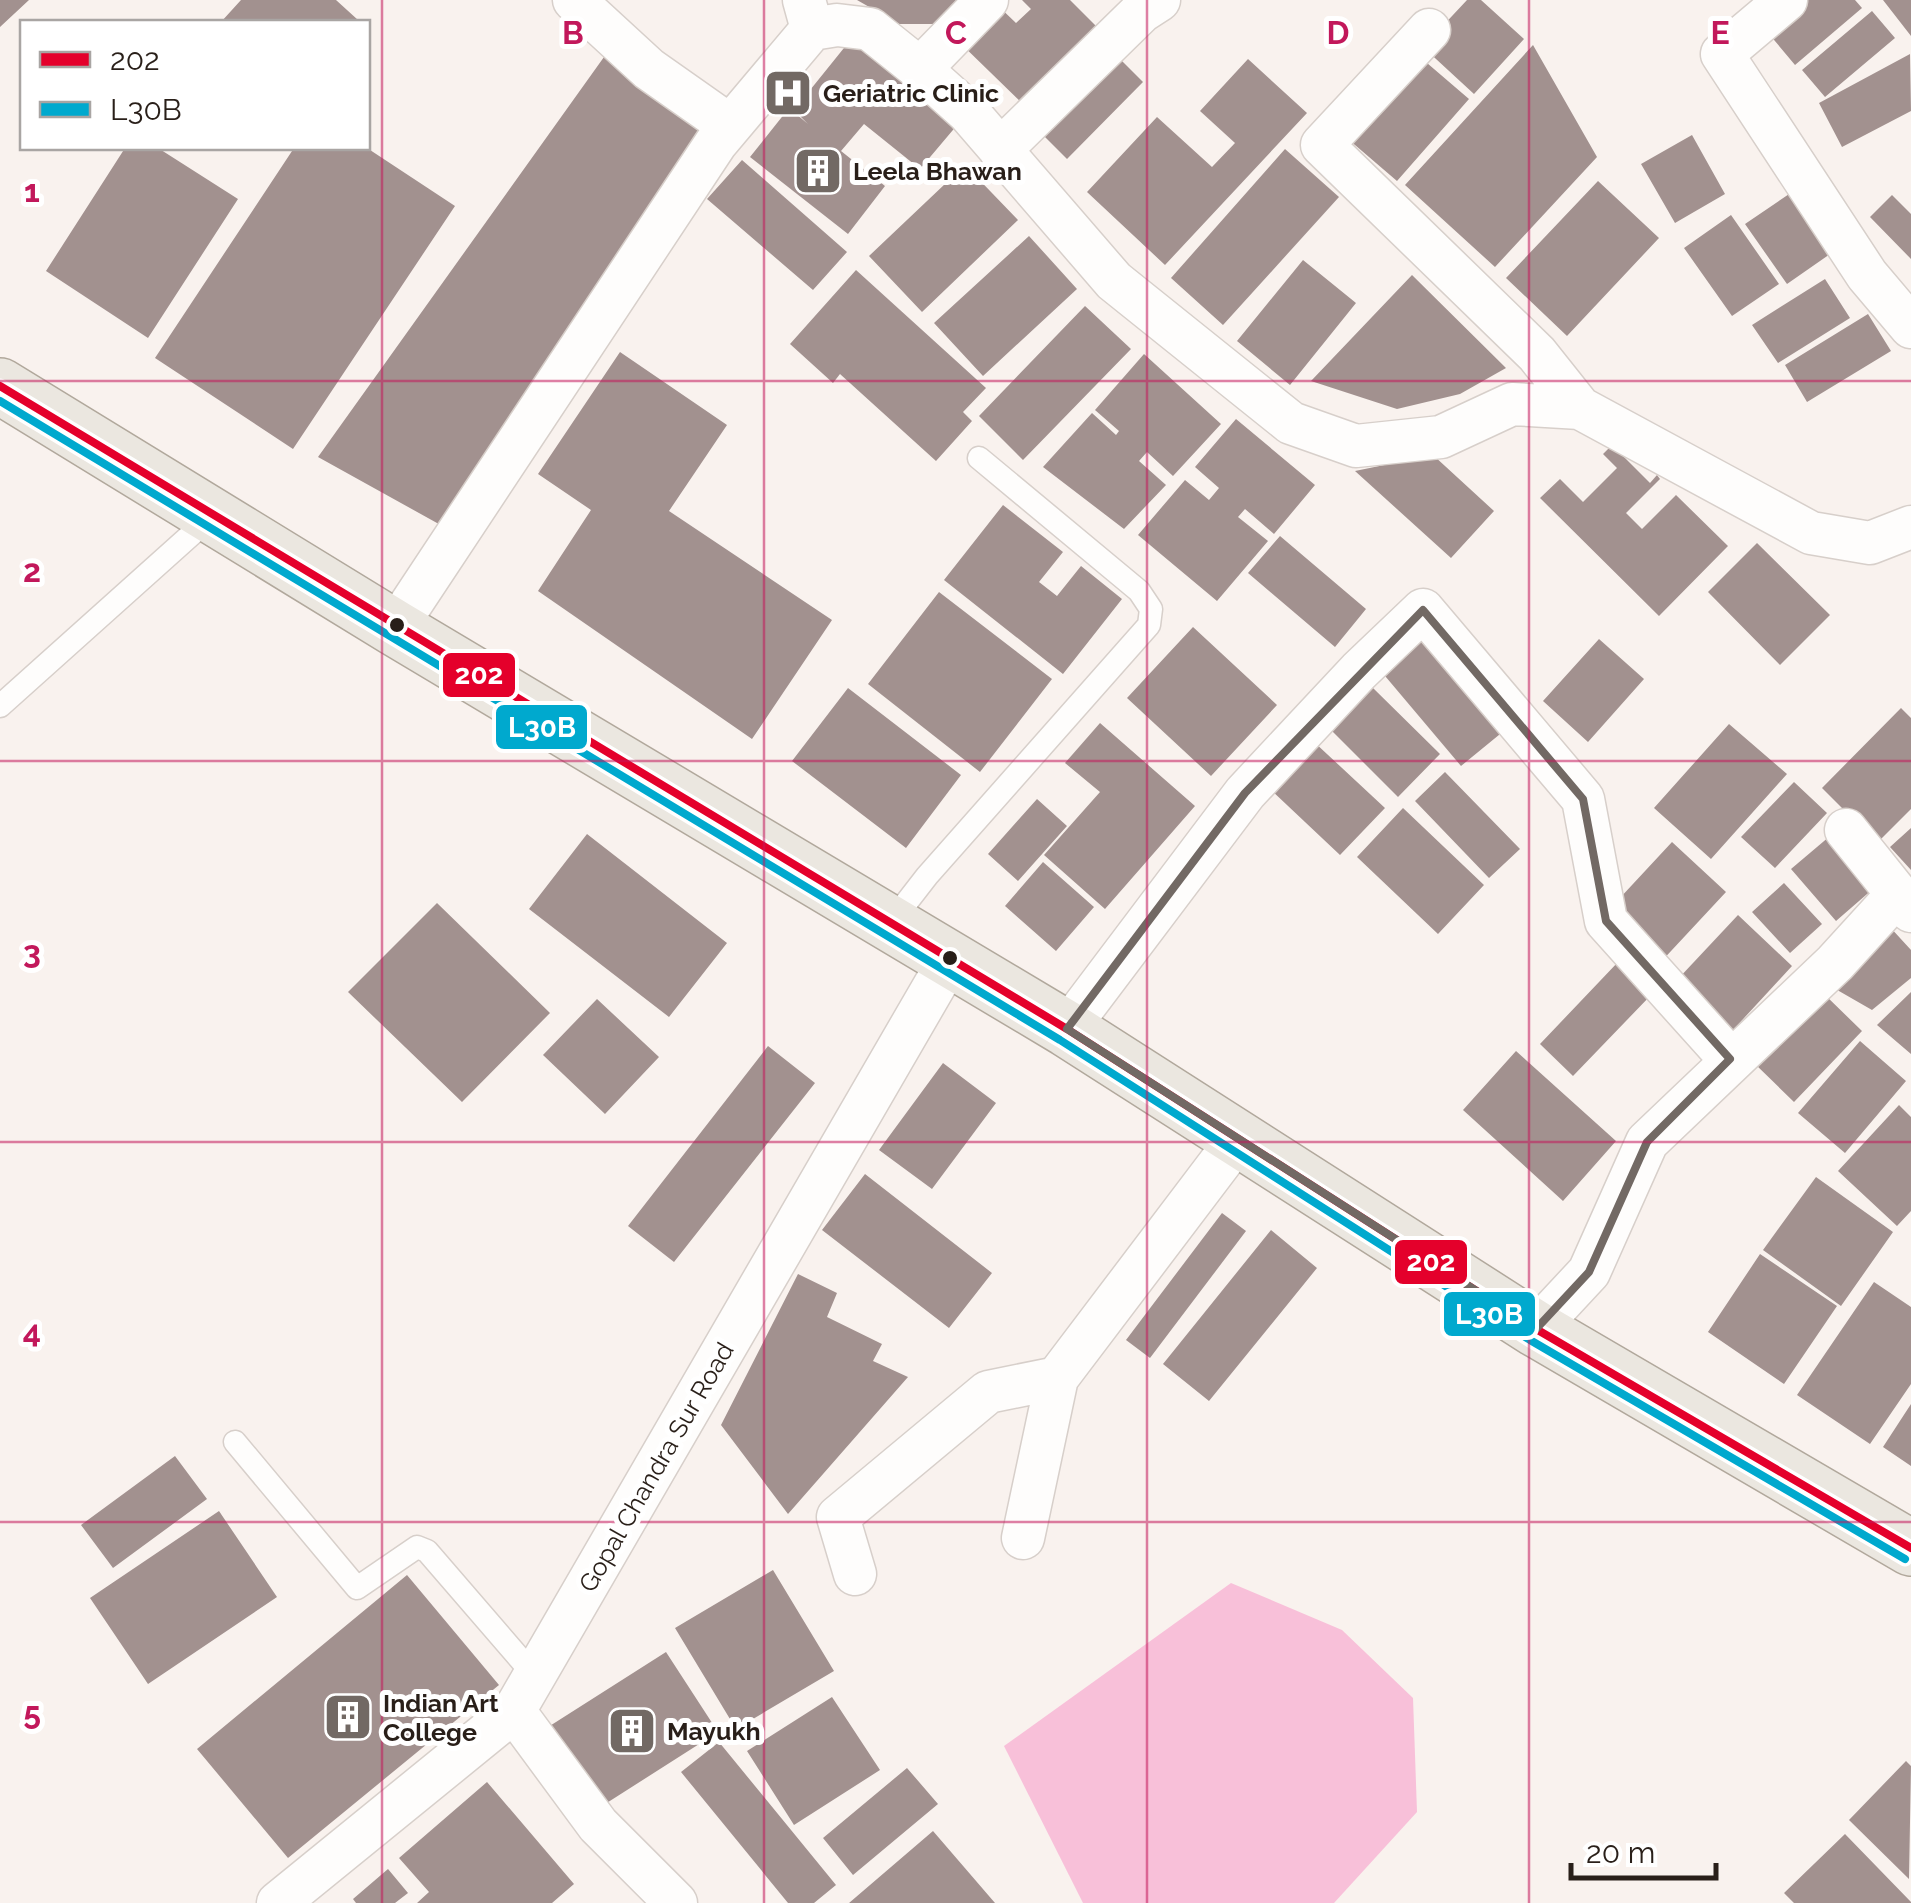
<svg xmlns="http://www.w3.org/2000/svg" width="1911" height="1903" font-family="Raleway,sans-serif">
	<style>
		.water { fill: #f8c0d9 }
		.building { fill: #a2918f }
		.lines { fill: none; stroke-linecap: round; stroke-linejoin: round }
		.service-casing { stroke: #d7cfca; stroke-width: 25 }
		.minor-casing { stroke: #d7cfca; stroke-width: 45 }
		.primary-casing { stroke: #b1a89c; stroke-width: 58 }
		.service { stroke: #fefdfc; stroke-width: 22 }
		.minor { stroke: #fefdfc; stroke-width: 42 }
		.primary { stroke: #ebe7e0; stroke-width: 55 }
		.bus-1-casing { stroke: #fff; stroke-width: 15 }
		.bus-2-casing { stroke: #fff; stroke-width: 15 }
		.bus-1 { stroke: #e4002b; stroke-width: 8 }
		.bus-2 { stroke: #00a9ce; stroke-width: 8 }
		.marked { fill: none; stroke: #726964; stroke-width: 8; stroke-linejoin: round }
		.grid { fill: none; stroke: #c2185b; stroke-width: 2.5; stroke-opacity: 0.55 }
		.bus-dot { fill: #291f19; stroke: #fff; stroke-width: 4 }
		.labels { text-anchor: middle; stroke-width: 10; stroke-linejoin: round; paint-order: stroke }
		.poi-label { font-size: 25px; font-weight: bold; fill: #291f19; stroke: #fff; text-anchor: start }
		.street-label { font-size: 25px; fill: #291f19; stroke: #fff }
		.grid-label { font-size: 32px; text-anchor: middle; font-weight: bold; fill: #c2185b; stroke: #fff; stroke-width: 10; stroke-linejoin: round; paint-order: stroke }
		.line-badge { stroke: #fff; stroke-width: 4 }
		.badge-label { font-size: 28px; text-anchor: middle; font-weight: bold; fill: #fff }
	</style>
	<rect width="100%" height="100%" fill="#f9f2ee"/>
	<path class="water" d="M1231,1583L1342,1630L1413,1698L1417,1812L1334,1903H1083L1004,1746Z"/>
	<path class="building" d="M0,0H29L0,27Z
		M241,0H336L358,20L221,22Z
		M857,0H960L943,24H899Z
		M992,0L1016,23L1031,9L1022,0H1070L1102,32L1027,108L954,37Z
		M1467,0H1481L1524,39L1474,94L1423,47Z
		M1796,0H1855L1862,8L1795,65L1764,28Z
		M1883,0H1911V36Z
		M1872,11L1895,38L1825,97L1802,70Z
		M852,38L958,124L920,169L864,124L841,151L885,186L848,234L750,157L789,108L808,124L794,110Z
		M1533,45L1597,157L1495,267L1405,185Z
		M1110,49L1143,82L1067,159L1034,126Z
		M609,50L704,124L446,528L318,457Z
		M1413,51L1469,99L1397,181L1341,133Z
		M1910,54L1911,111L1842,147L1819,103Z
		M1248,59L1307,113L1165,265L1087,192L1157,117L1212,167L1235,143L1200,111Z
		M1692,135L1725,194L1675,223L1641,164Z
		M125,148H158L238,199L148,338L46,271Z
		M294,148H367L455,206L293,449L155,358Z
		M1285,149L1339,197L1223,325L1171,278Z
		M742,160L847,252L813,290L707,199Z
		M965,165L1018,220L922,312L869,256Z
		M1598,181L1659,238L1567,336L1506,278Z
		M1801,186L1843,245L1787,284L1745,224Z
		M1892,195L1911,214V259L1870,217Z
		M1731,215L1779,284L1732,316L1684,248Z
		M1029,236L1077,289L983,376L934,323Z
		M1303,260L1356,303L1290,385L1237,341Z
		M856,270L986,388L963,412L972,421L936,461L840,374L833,383L790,344Z
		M1412,275L1506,368L1460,394L1397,409L1311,381Z
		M1825,279L1850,318L1778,363L1752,325Z
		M1085,306L1131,349L1023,460L979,416Z
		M1868,314L1891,351L1807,402L1785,365Z
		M620,352L727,425L669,511L832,620L752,739L538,591L591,510L538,474Z
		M1144,354L1221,424L1173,476L1147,452L1139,461L1166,485L1124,529L1043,467L1092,413L1116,435L1119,431L1095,410Z
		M1236,419L1315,485L1274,534L1245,509L1238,517L1268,541L1217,601L1138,535L1185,480L1209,500L1219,488L1195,467Z
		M1612,445L1650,483L1657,475L1660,479L1626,513L1642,529L1676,495L1728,546L1659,616L1540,498L1560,479L1583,502L1617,468L1603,454Z
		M1433,455L1494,511L1451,558L1355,471Z
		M1003,505L1063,552L1039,582L1057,596L1081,566L1122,599L1063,674L944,580Z
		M1280,536L1366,609L1335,647L1248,573Z
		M1757,543L1830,615L1780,665L1708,592Z
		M939,592L1052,679L980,772L868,684Z
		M1193,627L1277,705L1211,776L1127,698Z
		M1425,633L1505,730L1461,766L1380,670Z
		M1599,639L1644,679L1588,742L1543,701Z
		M848,688L961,775L906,848L792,761Z
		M1373,688L1440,754L1398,797L1331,730Z
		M1901,708L1911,718V809L1877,843L1822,788Z
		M1100,723L1195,806L1105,909L1044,855L1100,792L1065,763Z
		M1729,724L1787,774L1711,859L1654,808Z
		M1313,741L1385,808L1340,855L1269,788Z
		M1445,772L1520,849L1489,878L1415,801Z
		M1794,782L1827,813L1775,868L1741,837Z
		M1037,799L1067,826L1018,881L988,854Z
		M1403,808L1484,885L1438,934L1357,857Z
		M1911,828V870L1890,847Z
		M587,834L727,943L669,1017L529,909Z
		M1830,836L1874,888L1836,921L1791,869Z
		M1672,842L1726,892L1658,965L1619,899Z
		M1043,862L1094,907L1056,951L1005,906Z
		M1784,883L1822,924L1790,953L1752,912Z
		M437,903L550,1013L462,1102L348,992Z
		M1738,915L1792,966L1733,1030L1678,979Z
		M1889,926L1911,950V978L1872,1010L1832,987Z
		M1619,961L1652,994L1573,1076L1540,1044Z
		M1822,992L1862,1031L1794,1102L1754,1063Z
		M1911,992V1054L1877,1025Z
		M597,999L659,1057L605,1114L543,1055Z
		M1860,1041L1906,1081L1845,1153L1798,1113Z
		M768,1046L815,1083L674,1262L628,1226Z
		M1516,1051L1616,1141L1563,1201L1463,1110Z
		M943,1063L996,1103L932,1189L879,1150Z
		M1899,1105L1911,1117V1211L1897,1226L1838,1171Z
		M865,1174L992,1273L949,1328L822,1230Z
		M1816,1177L1893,1232L1841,1306L1763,1250Z
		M1222,1213L1246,1231L1150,1358L1126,1340Z
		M1271,1230L1317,1268L1209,1401L1163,1364Z
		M1760,1254L1837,1306L1784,1384L1708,1332Z
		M798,1274L837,1293L827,1317L882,1344L873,1361L908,1377L788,1514L721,1425Z
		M1874,1282L1911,1307V1384L1870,1444L1797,1395Z
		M1911,1404V1466L1883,1447Z
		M175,1456L207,1499L113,1568L81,1525Z
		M219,1511L277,1597L148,1684L90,1598Z
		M773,1570L834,1671L736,1729L675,1628Z
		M407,1575L499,1685L288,1858L197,1749Z
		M666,1652L718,1732L602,1806L545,1729Z
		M832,1697L880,1770L794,1825L747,1751Z
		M719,1742L836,1885L814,1903H788L681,1772Z
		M1906,1761L1911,1766L1909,1879L1849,1820Z
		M907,1768L938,1804L853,1875L823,1838Z
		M487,1782L574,1884L552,1903H417L429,1892L399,1858Z
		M933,1831L995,1903H849Z
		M1845,1834L1911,1902V1903H1794L1784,1893Z
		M388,1869L408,1893L395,1903H356L353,1899Z"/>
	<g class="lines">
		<g class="service-casing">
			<path id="service" d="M0,706L212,516
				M889,925L927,876L1149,625L1151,609L1139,591L979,458
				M235,1442L357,1588L417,1547L427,1551L534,1675"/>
		</g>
		<g class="minor-casing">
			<path id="minor" d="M574,0L649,69L730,126
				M1786,0L1722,54L1867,275L1911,327
				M812,29L837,25L870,29L920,69L968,112L1114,281L1291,423L1356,446L1441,437L1512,404L1580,408L1811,533L1870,543L1911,527
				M1429,30L1322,145L1537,354L1580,408
				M920,69L987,0
				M1000,150L1142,11L1159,0
				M395,628L716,143L812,29L804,0
				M1846,830L1911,911
				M1067,1029L1245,793L1359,671L1423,610L1583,799L1606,921L1730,1059
				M1536,1329L1589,1272L1647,1142L1835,963L1897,895
				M1023,1538L1057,1378
				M855,1574L838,1517L988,1392L1057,1378L1238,1139
				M514,1711L598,1825L676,1903
				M278,1903L514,1711L950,959"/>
		</g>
		<g class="primary-casing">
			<path id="primary" d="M0,386L395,628L1067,1029L1536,1329L1911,1548"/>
		</g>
		<use href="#service" class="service"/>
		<use href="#minor" class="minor"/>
		<use href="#primary" class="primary"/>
		<g class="bus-1-casing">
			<path id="bus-1" d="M0,386L1067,1029L1536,1329L1911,1548"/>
		</g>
		<g class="bus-2-casing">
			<path id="bus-2" d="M0,401L1060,1040L1530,1340L1905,1559"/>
		</g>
		<use href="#bus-1" class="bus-1"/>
		<use href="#bus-2" class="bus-2"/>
	</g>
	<path class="marked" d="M1423,610L1583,799L1606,921L1730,1059L1647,1142L1589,1272L1536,1329L1067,1029L1245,793Z"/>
	<path class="grid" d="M382,0V1903M764,0V1903M1147,0V1903M1529,0V1903M0,381H1911M0,761H1911M0,1142H1911M0,1522H1911"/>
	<defs>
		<g id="hospital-square" transform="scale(2.5)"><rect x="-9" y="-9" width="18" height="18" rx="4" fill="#726964" stroke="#fff"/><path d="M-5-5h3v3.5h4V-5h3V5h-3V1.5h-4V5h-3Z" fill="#fff"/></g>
		<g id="building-square" transform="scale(2.5)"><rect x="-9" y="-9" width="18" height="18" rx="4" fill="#726964" stroke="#fff"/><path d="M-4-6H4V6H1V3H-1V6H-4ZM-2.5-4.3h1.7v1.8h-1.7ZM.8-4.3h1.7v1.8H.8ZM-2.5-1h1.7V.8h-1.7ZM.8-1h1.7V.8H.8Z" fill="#fff"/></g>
	</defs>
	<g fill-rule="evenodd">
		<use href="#hospital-square" x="788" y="93"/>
		<use href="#building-square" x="818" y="171"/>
		<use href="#building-square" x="348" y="1717"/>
		<use href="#building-square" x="632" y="1731"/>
	</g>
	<g class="bus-dot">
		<circle cx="397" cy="625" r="9"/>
		<circle cx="950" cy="958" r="9"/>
	</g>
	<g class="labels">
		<g class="poi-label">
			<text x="823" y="102">Geriatric Clinic</text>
			<text x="853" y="180">Leela Bhawan</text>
			<text x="383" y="1712">Indian Art<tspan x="383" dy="29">College</tspan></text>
			<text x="667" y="1740">Mayukh</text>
		</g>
		<g class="street-label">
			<text transform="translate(656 1467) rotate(-60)" y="9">Gopal Chandra Sur Road</text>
		</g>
	</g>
	<g class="grid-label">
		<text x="573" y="44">B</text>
		<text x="956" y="44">C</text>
		<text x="1338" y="44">D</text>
		<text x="1720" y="44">E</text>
		<text x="32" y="202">1</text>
		<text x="32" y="582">2</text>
		<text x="32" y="963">3</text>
		<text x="32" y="1343">4</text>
		<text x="32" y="1724">5</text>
	</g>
	<g class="line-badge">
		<rect x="441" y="651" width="76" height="48" rx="10" fill="#e4002b"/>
		<rect x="494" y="703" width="95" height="48" rx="10" fill="#00a9ce"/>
		<rect x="1393" y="1238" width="76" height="48" rx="10" fill="#e4002b"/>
		<rect x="1442" y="1290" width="95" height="48" rx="10" fill="#00a9ce"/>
	</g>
	<g class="badge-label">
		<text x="479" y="684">202</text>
		<text x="542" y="737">L30B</text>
		<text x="1431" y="1271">202</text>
		<text x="1489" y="1324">L30B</text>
	</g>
	<rect x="20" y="20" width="350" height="130" fill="#ffffff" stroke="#a9a5a3" stroke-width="2.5"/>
	<rect x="40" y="52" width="50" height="15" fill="#e4002b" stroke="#a9a5a3" stroke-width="2.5"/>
	<text x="110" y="70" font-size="30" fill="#291f19">202</text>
	<rect x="40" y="102" width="50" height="15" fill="#00a9ce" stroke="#a9a5a3" stroke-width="2.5"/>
	<text x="110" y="120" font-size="30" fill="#291f19">L30B</text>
	<path d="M1571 1863v15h145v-15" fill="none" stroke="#291f19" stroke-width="5"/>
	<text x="1586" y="1863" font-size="30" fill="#291f19" stroke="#ffffff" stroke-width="8" paint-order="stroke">20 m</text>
</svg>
